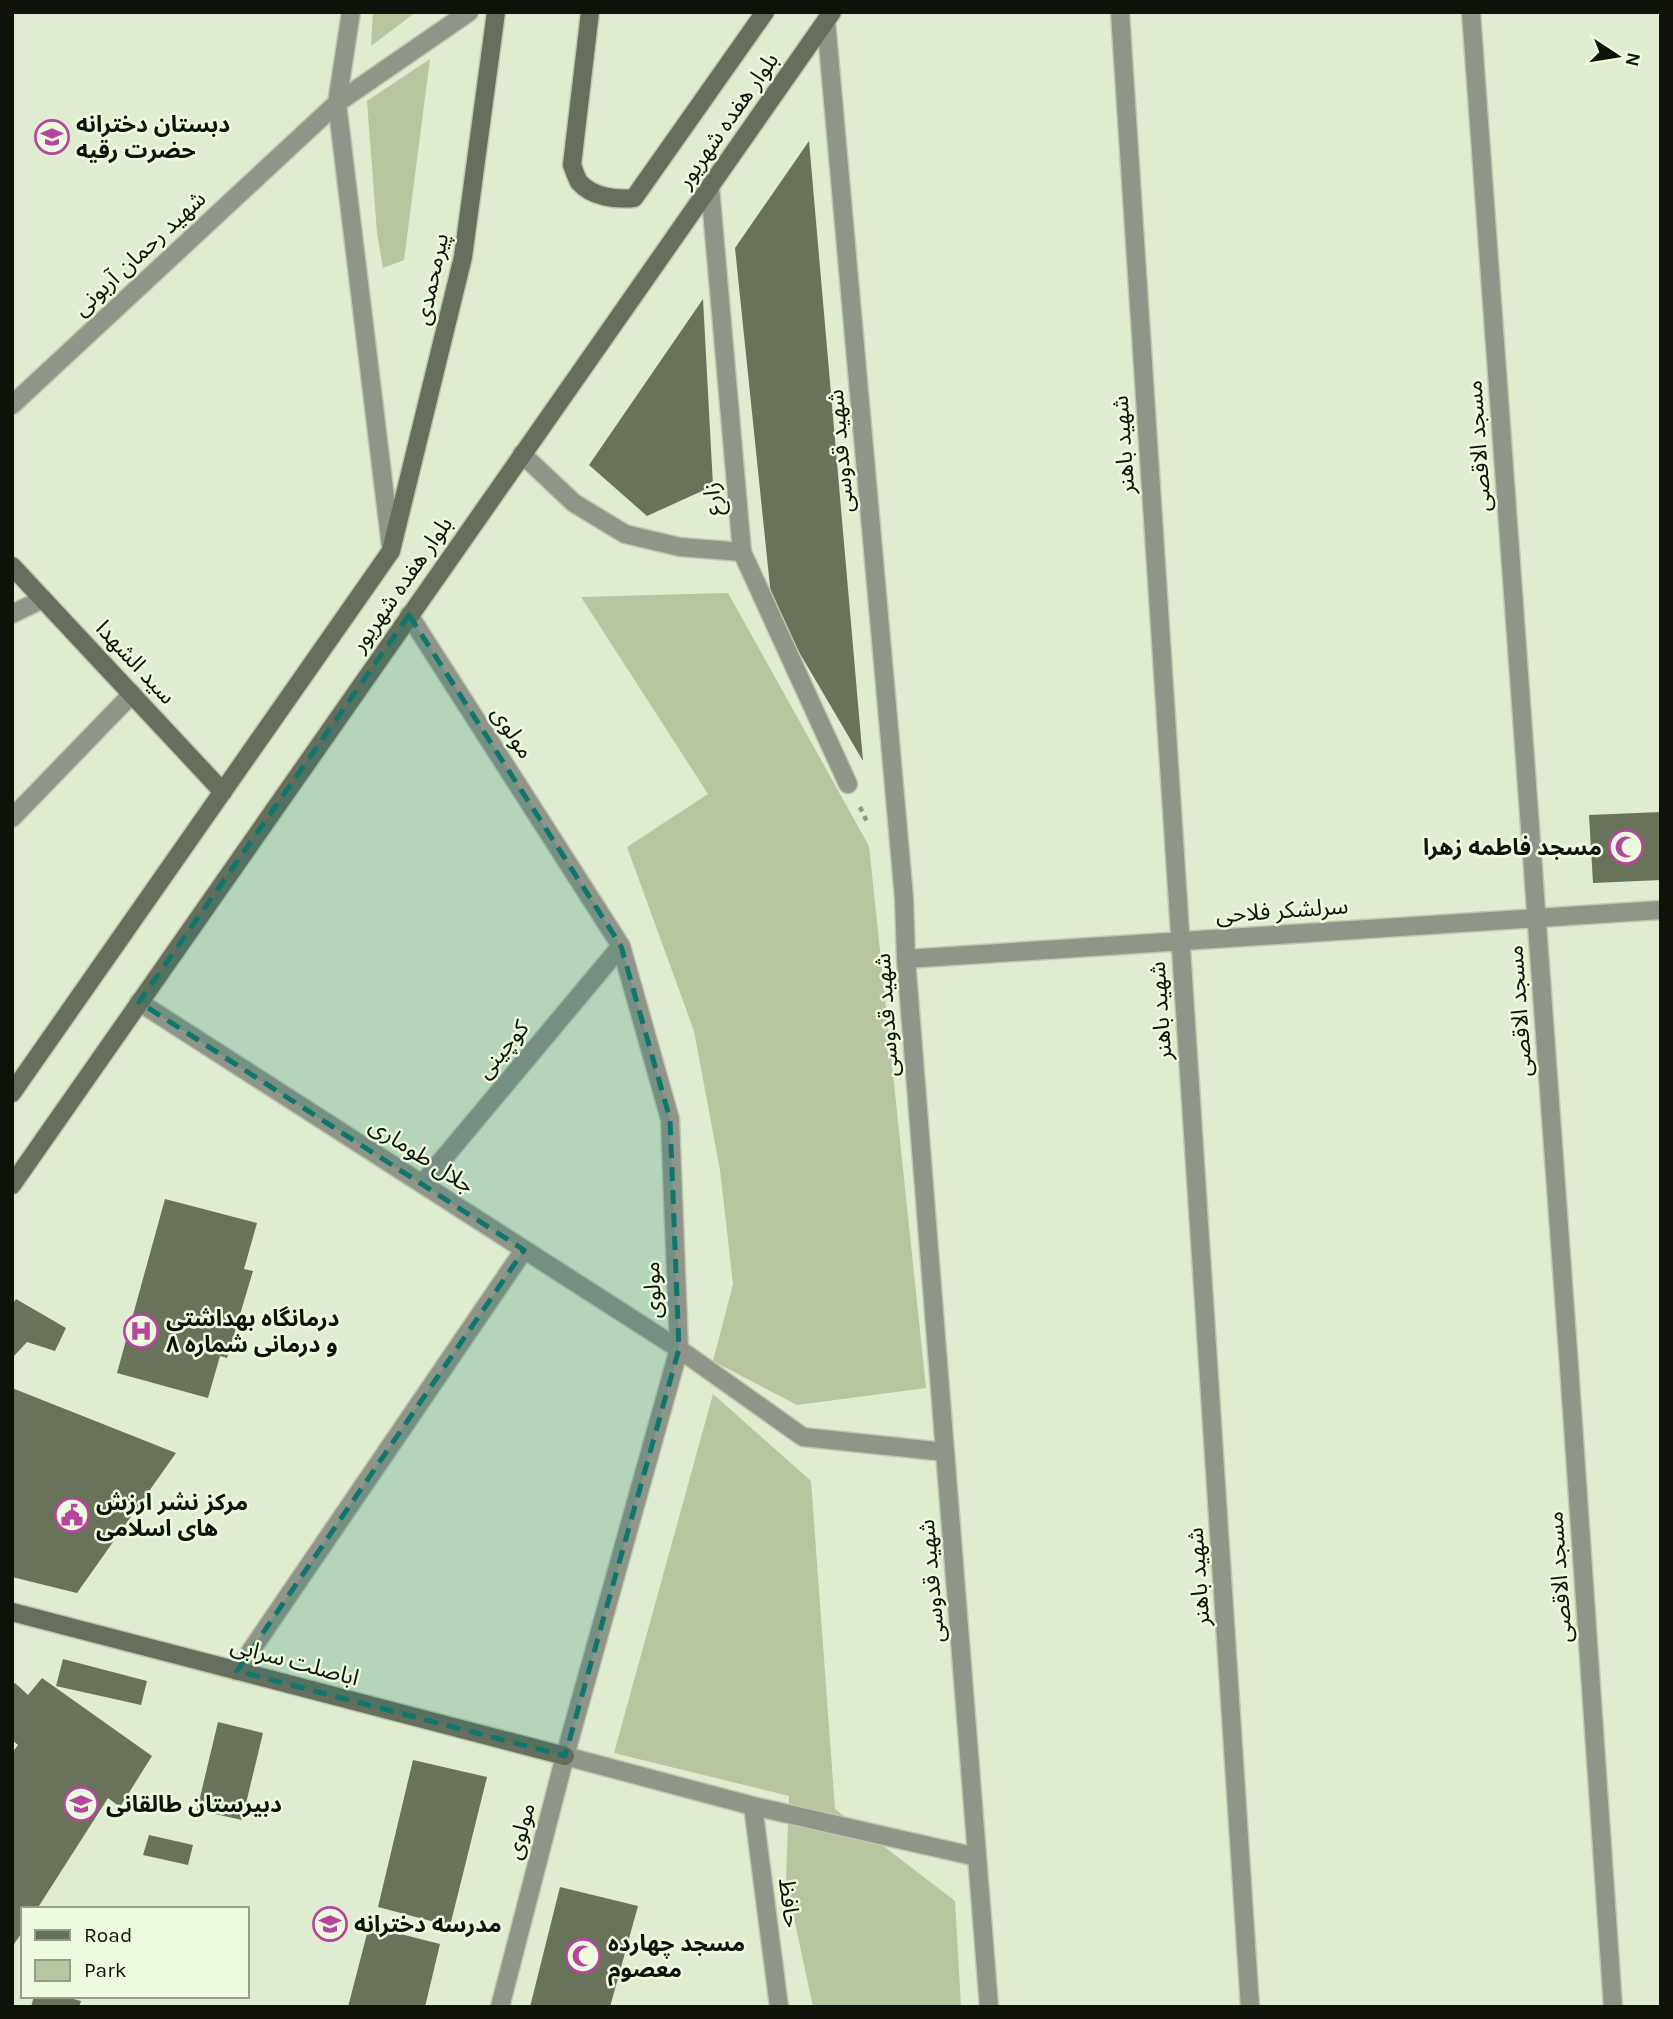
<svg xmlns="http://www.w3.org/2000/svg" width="1673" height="2019" font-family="Karla,'Noto Sans Arabic',sans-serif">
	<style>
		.green { fill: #b5c6a1 }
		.building { fill: #68735a }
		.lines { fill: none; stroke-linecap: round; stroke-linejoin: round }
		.lane-casing { stroke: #bec9b0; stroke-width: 21 }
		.street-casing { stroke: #bec9b0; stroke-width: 21 }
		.secondary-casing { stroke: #bec9b0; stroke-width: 21 }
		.path { stroke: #8f9883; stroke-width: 4.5; stroke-dasharray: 5 5; stroke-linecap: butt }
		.lane { stroke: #8f9589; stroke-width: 18 }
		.street { stroke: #8f9589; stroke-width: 18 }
		.secondary { stroke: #666e5d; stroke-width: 18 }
		.marked { fill: #0f766e; fill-opacity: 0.2; stroke: #0f766e; stroke-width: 5; stroke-dasharray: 14 9; stroke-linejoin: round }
		.labels { text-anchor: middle; stroke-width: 5; stroke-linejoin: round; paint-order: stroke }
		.street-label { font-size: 23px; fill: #0e1209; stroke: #ecfadd }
		.poi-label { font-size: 23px; font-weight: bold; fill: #0e1209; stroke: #ecfadd; text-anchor: start }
	</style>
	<rect width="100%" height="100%" fill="#dfecd0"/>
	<path class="green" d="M373,12H416L371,46Z
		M430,59L404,260L383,268L377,233L367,101Z
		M728,593L869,846L926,1388L797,1405L713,1361L733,1284L720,1170L694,1031L627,847L708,794L581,597Z
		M713,1394L811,1481L835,1809L955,1901L961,2007H813L786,1881L789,1796L614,1753Z"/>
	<path class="building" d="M809,141L863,761L772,606L735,248Z
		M703,299L713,486L647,516L589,465Z
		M1661,812V880L1593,883L1589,815Z
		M165,1199L257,1223L244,1269L253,1271L227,1358L220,1356L208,1398L117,1373Z
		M16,1299L66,1328L55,1351L27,1342L14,1356L12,1355V1305Z
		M12,1388L176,1453L77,1593L12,1577Z
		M63,1659L147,1681L141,1705L56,1686Z
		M42,1678L152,1756L120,1807L108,1798L37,1909H23V1931L12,1947V1753L18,1745L12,1740V1687L15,1683L28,1695Z
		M218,1722L263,1733L242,1820L197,1810Z
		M413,1760L487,1777L450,1926L378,1907Z
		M149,1835L193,1845L188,1865L143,1855Z
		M560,1887L638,1906L610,2007H530Z
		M369,1926L440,1944L425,2007H348Z
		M34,1996H62L81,2001L79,2007H31Z"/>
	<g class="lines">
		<g class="lane-casing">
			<path id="lane" d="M710,187L742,552L848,784"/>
		</g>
		<g class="street-casing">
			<path id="street" d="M351,12L337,103L391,547
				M1120,12L1250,2007
				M1471,12L1569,1366L1613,2007
				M826,21L904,898L906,959L989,2007
				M12,405L337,103L469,12
				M522,454L574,503L625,534L680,547L742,552
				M12,614L43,599
				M409,615L621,946L670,1119L679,1349L565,1756L500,2007
				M12,818L132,694
				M906,959L1661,910
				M139,1002L679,1349L803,1437L945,1452
				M422,1184L621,946
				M237,1671L524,1250
				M565,1756L753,1806L977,1857
				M753,1806L779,2007"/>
		</g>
		<g class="secondary-casing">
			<path id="secondary" d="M590,12L572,165C574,170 576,177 579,182C592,197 616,200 634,198L765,12
				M12,566L223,792
				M12,1093L391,551L463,257L496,12
				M12,1185L832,12
				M12,1612L565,1756"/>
		</g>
		<path class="path" d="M860,807L868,824"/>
		<use href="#lane" class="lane"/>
		<use href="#street" class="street"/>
		<use href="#secondary" class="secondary"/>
	</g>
	<path class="marked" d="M409,615L621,946L670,1119L679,1349L565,1756L237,1671L524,1250L139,1002Z"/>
	<defs>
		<g id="school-ring" transform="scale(1.75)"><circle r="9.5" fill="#ecfadd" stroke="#b7449e" stroke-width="1.5"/><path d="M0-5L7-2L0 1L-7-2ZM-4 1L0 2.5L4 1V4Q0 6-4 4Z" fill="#b7449e"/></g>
		<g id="mosque-ring" transform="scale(1.75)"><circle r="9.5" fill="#ecfadd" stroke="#b7449e" stroke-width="1.5"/><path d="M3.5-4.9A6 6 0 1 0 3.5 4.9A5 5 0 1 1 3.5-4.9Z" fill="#b7449e"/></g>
		<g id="hospital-ring" transform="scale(1.75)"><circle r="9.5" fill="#ecfadd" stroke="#b7449e" stroke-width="1.5"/><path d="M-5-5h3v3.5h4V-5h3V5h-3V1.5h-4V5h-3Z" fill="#b7449e"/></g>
		<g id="civic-ring" transform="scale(1.75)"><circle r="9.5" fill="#ecfadd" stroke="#b7449e" stroke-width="1.5"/><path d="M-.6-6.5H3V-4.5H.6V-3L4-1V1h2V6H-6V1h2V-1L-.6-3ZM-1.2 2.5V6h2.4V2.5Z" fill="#b7449e"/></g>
	</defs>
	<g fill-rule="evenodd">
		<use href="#school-ring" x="52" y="137"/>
		<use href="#mosque-ring" x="1626" y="847"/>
		<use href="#hospital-ring" x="141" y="1331"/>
		<use href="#civic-ring" x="72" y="1515"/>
		<use href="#school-ring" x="81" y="1804"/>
		<use href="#school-ring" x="330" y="1924"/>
		<use href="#mosque-ring" x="583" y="1956"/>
	</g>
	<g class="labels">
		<g class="street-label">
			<text transform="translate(727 120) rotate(-55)" y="8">بلوار هفده شهریور</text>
			<text transform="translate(139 253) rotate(-43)" y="8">شهید رحمان آربونی</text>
			<text transform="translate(431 279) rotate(-78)" y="8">پیرمحمدی</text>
			<text transform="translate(1123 445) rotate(-94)" y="8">شهید باهنر</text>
			<text transform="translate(1478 446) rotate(-94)" y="8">مسجد الاقصی</text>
			<text transform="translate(840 451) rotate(-95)" y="8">شهید قدوسی</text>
			<text transform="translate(712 499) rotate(-95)" y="8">زارع</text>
			<text transform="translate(401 584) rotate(-55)" y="8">بلوار هفده شهریور</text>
			<text transform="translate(136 662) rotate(47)" y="8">سید الشهدا</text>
			<text transform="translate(513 732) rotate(57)" y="8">مولوی</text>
			<text transform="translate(1282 910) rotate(-4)" y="8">سرلشکر فلاحی</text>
			<text transform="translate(1160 1011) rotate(-94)" y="8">شهید باهنر</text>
			<text transform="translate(1519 1011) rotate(-94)" y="8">مسجد الاقصی</text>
			<text transform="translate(886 1015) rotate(-94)" y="8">شهید قدوسی</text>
			<text transform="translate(502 1049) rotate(-50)" y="8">کوچینی</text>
			<text transform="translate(422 1155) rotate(33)" y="8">جلال طوماری</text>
			<text transform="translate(652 1290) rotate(-92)" y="8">مولوی</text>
			<text transform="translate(1198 1577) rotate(-94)" y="8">شهید باهنر</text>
			<text transform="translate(1559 1577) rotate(-94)" y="8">مسجد الاقصی</text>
			<text transform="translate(931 1581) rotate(-95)" y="8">شهید قدوسی</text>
			<text transform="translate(295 1661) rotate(15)" y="8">اباصلت سرابی</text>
			<text transform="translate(520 1831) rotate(-75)" y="8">مولوی</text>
			<text transform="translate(790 1903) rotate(83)" y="8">حافظ</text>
		</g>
		<g class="poi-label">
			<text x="76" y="132">دبستان دخترانه<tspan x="76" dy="26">حضرت رقیه</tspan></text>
			<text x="1602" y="855" text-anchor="end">مسجد فاطمه زهرا</text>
			<text x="166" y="1326">درمانگاه بهداشتی<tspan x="166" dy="26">و درمانی شماره ۸</tspan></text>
			<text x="96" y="1510">مرکز نشر ارزش<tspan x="96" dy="26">های اسلامی</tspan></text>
			<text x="106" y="1812">دبیرستان طالقانی</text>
			<text x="354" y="1932">مدرسه دخترانه</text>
			<text x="608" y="1951">مسجد چهارده<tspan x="608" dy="26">معصوم</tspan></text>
		</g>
	</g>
	<rect width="1673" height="2019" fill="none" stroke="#0e1209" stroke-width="28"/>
	<rect x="21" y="1907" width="228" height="91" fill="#ecfadd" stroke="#939d88" stroke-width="2"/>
	<rect x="35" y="1930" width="35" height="10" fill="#666e5d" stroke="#939d88" stroke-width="2"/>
	<text x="84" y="1942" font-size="21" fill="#0e1209">Road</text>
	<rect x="35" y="1960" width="35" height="21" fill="#b5c6a1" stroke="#939d88" stroke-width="2"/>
	<text x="84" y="1977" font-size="21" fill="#0e1209">Park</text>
	<g transform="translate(1617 56) rotate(102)" stroke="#ecfadd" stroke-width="5" paint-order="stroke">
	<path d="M0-5L12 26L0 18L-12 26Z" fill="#0e1209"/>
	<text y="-10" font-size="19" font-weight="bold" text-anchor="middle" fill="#0e1209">N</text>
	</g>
</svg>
